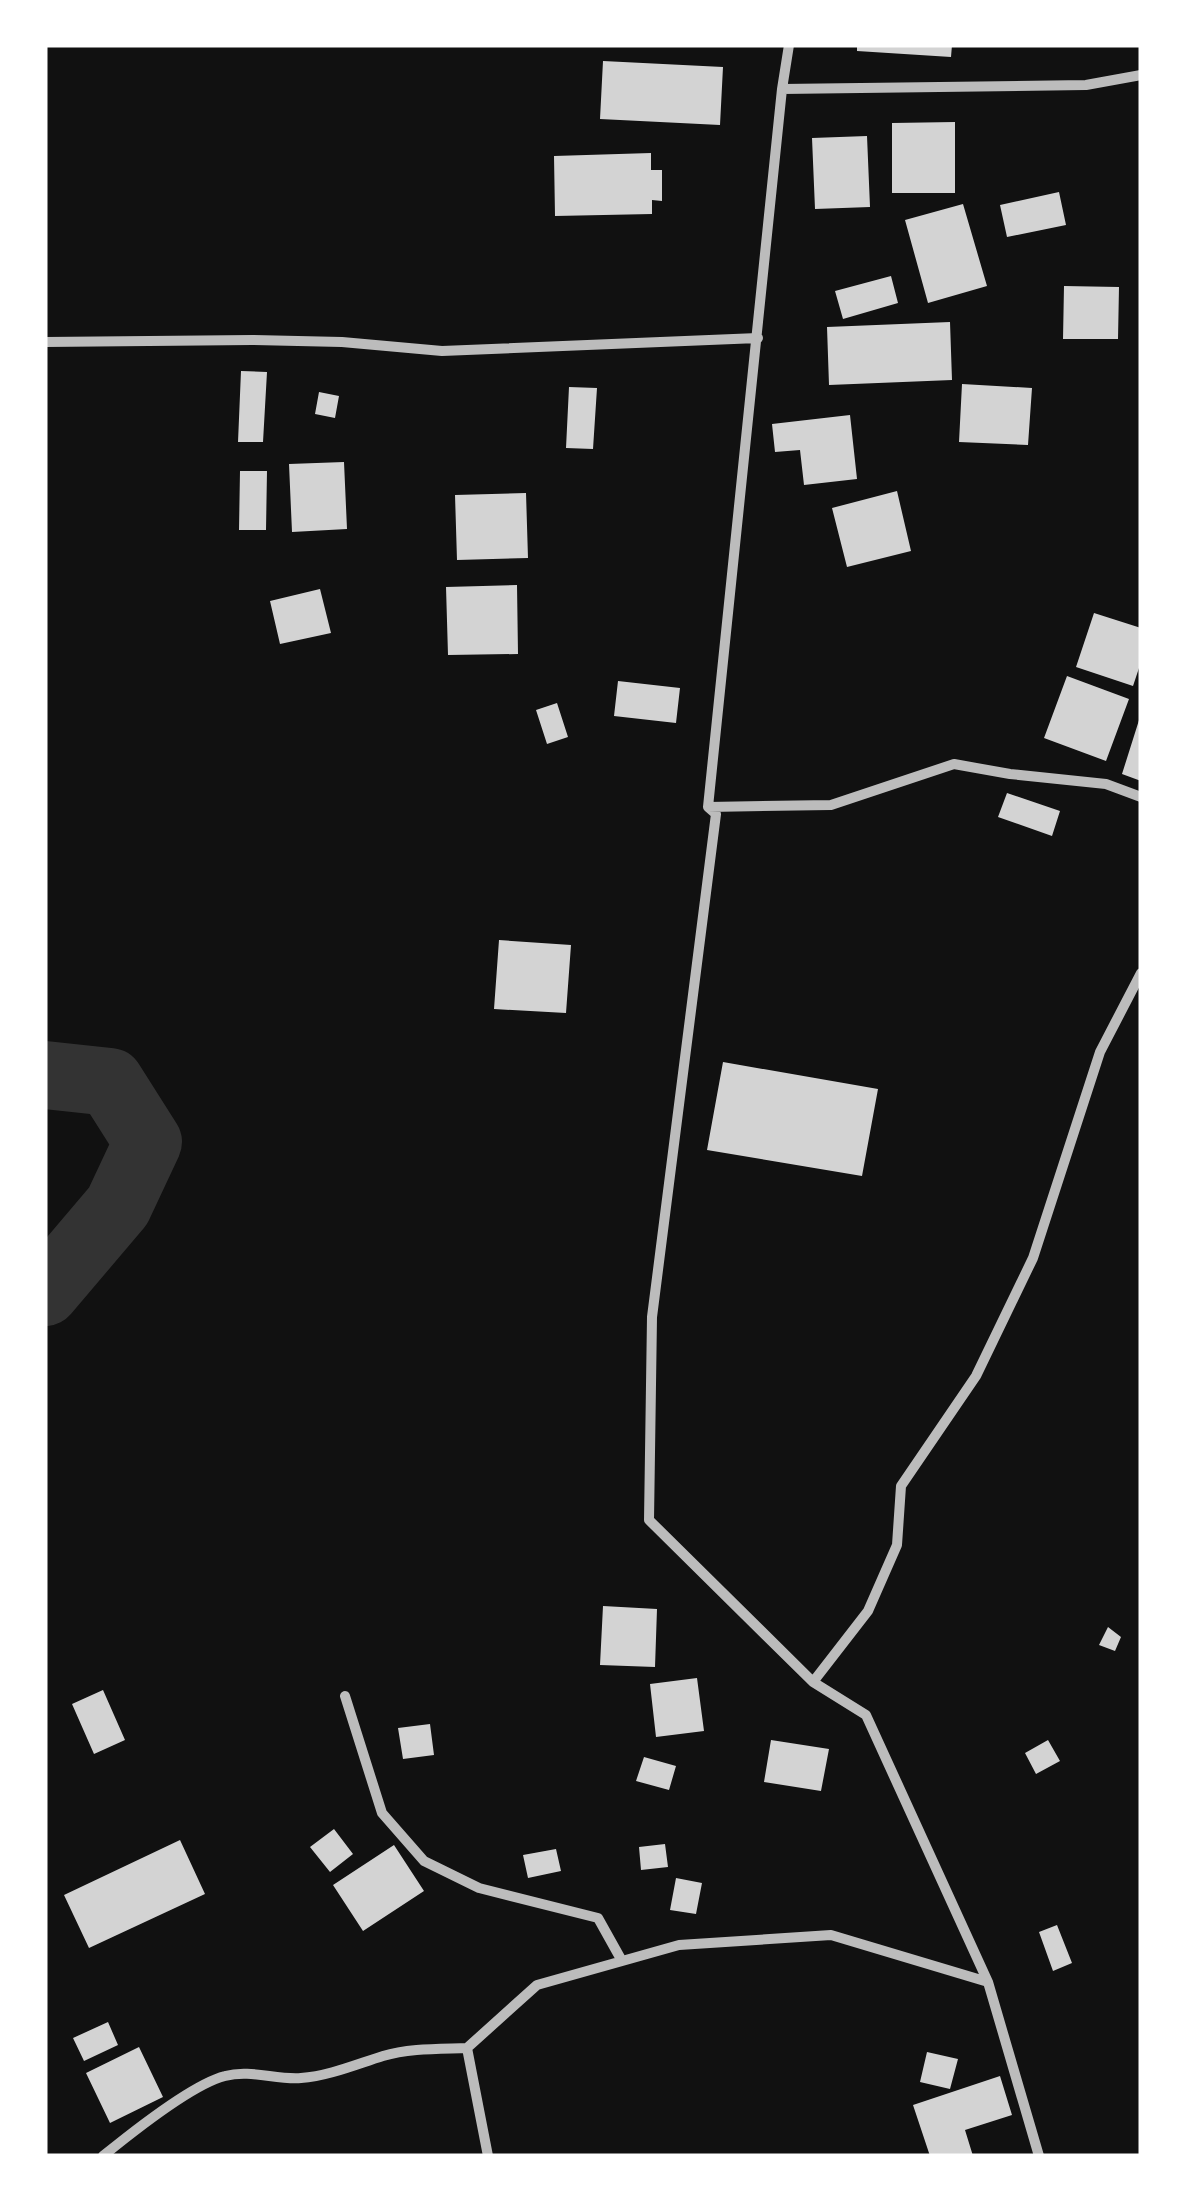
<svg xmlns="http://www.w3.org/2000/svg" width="1186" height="2201" font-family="'Public Sans',sans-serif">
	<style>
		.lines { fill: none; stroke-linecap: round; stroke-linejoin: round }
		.river { stroke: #333; stroke-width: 68 }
		.building { fill: #d3d3d3 }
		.minor { stroke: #bcbcbc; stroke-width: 10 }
	</style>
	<rect width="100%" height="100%" fill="#111"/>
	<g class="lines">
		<path class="river" d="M45,1075L110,1082L148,1142L118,1206L45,1292"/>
	</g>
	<path class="building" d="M857,45H952L951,57L857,51Z
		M603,61L723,67L720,125L600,119Z
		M955,122V193H892V123Z
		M867,136L870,207L815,209L812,138Z
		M651,153V170H662V201L652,200V214L555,216L554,156Z
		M1059,192L1066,225L1007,237L1000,205Z
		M963,204L987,286L928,303L905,220Z
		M891,276L898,303L843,319L835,291Z
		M1064,286L1119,287L1118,339H1063Z
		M950,322L952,380L829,385L827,327Z
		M241,371L267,372L263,442H238Z
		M962,384L1032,388L1028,445L959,442Z
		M569,387L597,388L593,449L566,448Z
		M319,392L339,396L335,418L315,414Z
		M850,415L857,479L804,485L800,450L775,452L772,424Z
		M344,462L347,529L292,532L289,464Z
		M240,471H267L266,530H239Z
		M897,491L911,551L847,567L832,508Z
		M526,493L528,558L457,560L455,495Z
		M517,585L518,654L448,655L446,587Z
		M320,589L331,633L280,644L270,601Z
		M1094,613L1141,628V662L1133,686L1076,667Z
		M1067,676L1129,699L1106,761L1044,738Z
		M618,681L680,688L676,723L614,716Z
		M557,703L568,737L547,744L536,710Z
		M1140,717L1141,718V781L1122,774Z
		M1007,793L1060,811L1052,836L998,817Z
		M499,940L571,945L566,1013L494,1009Z
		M723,1062L878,1089L862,1176L707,1150Z
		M603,1606L657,1609L655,1667L600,1665Z
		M1108,1627L1121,1637L1115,1651L1099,1645Z
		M697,1678L704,1731L656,1737L650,1684Z
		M103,1690L125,1740L94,1754L72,1704Z
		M430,1724L434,1755L403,1759L398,1728Z
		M771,1740L829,1749L821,1791L764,1782Z
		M1048,1740L1060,1761L1036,1774L1025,1753Z
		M644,1757L676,1766L669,1790L636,1781Z
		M334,1829L353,1854L330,1872L310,1847Z
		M180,1840L205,1894L89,1948L64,1895Z
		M665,1844L668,1867L641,1870L639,1847Z
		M394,1845L424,1891L363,1931L333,1885Z
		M556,1849L561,1871L528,1878L523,1855Z
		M676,1878L702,1883L696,1914L670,1910Z
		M1057,1925L1072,1963L1053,1971L1039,1932Z
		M108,2022L118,2045L84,2061L73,2038Z
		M139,2047L163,2097L110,2123L86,2073Z
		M927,2052L958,2059L950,2089L920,2082Z
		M1000,2076L1012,2115L965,2130L973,2156H930L913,2105Z"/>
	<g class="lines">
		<path class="minor" d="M789,45L782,89L708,807L716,814L652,1317L649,1520L813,1682L866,1715L988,1982L1039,2156
			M782,89L1086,85L1141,75
			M45,342L252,340L342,342L442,351L758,338
			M708,807L831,805L954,764L1010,774L1106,784L1141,797
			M813,1682L868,1611L897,1545L901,1486L976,1376L1033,1258L1100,1052L1141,973
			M345,1696L382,1813L424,1861L479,1888L598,1918L622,1961
			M103,2156C130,2134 193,2084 225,2076C250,2069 276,2080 301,2078C329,2076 357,2064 383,2056C409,2048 440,2049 467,2048
			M488,2156L467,2048L537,1985L679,1945L831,1935L988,1982"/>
	</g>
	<rect width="1186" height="2201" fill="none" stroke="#ffffff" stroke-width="95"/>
</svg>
